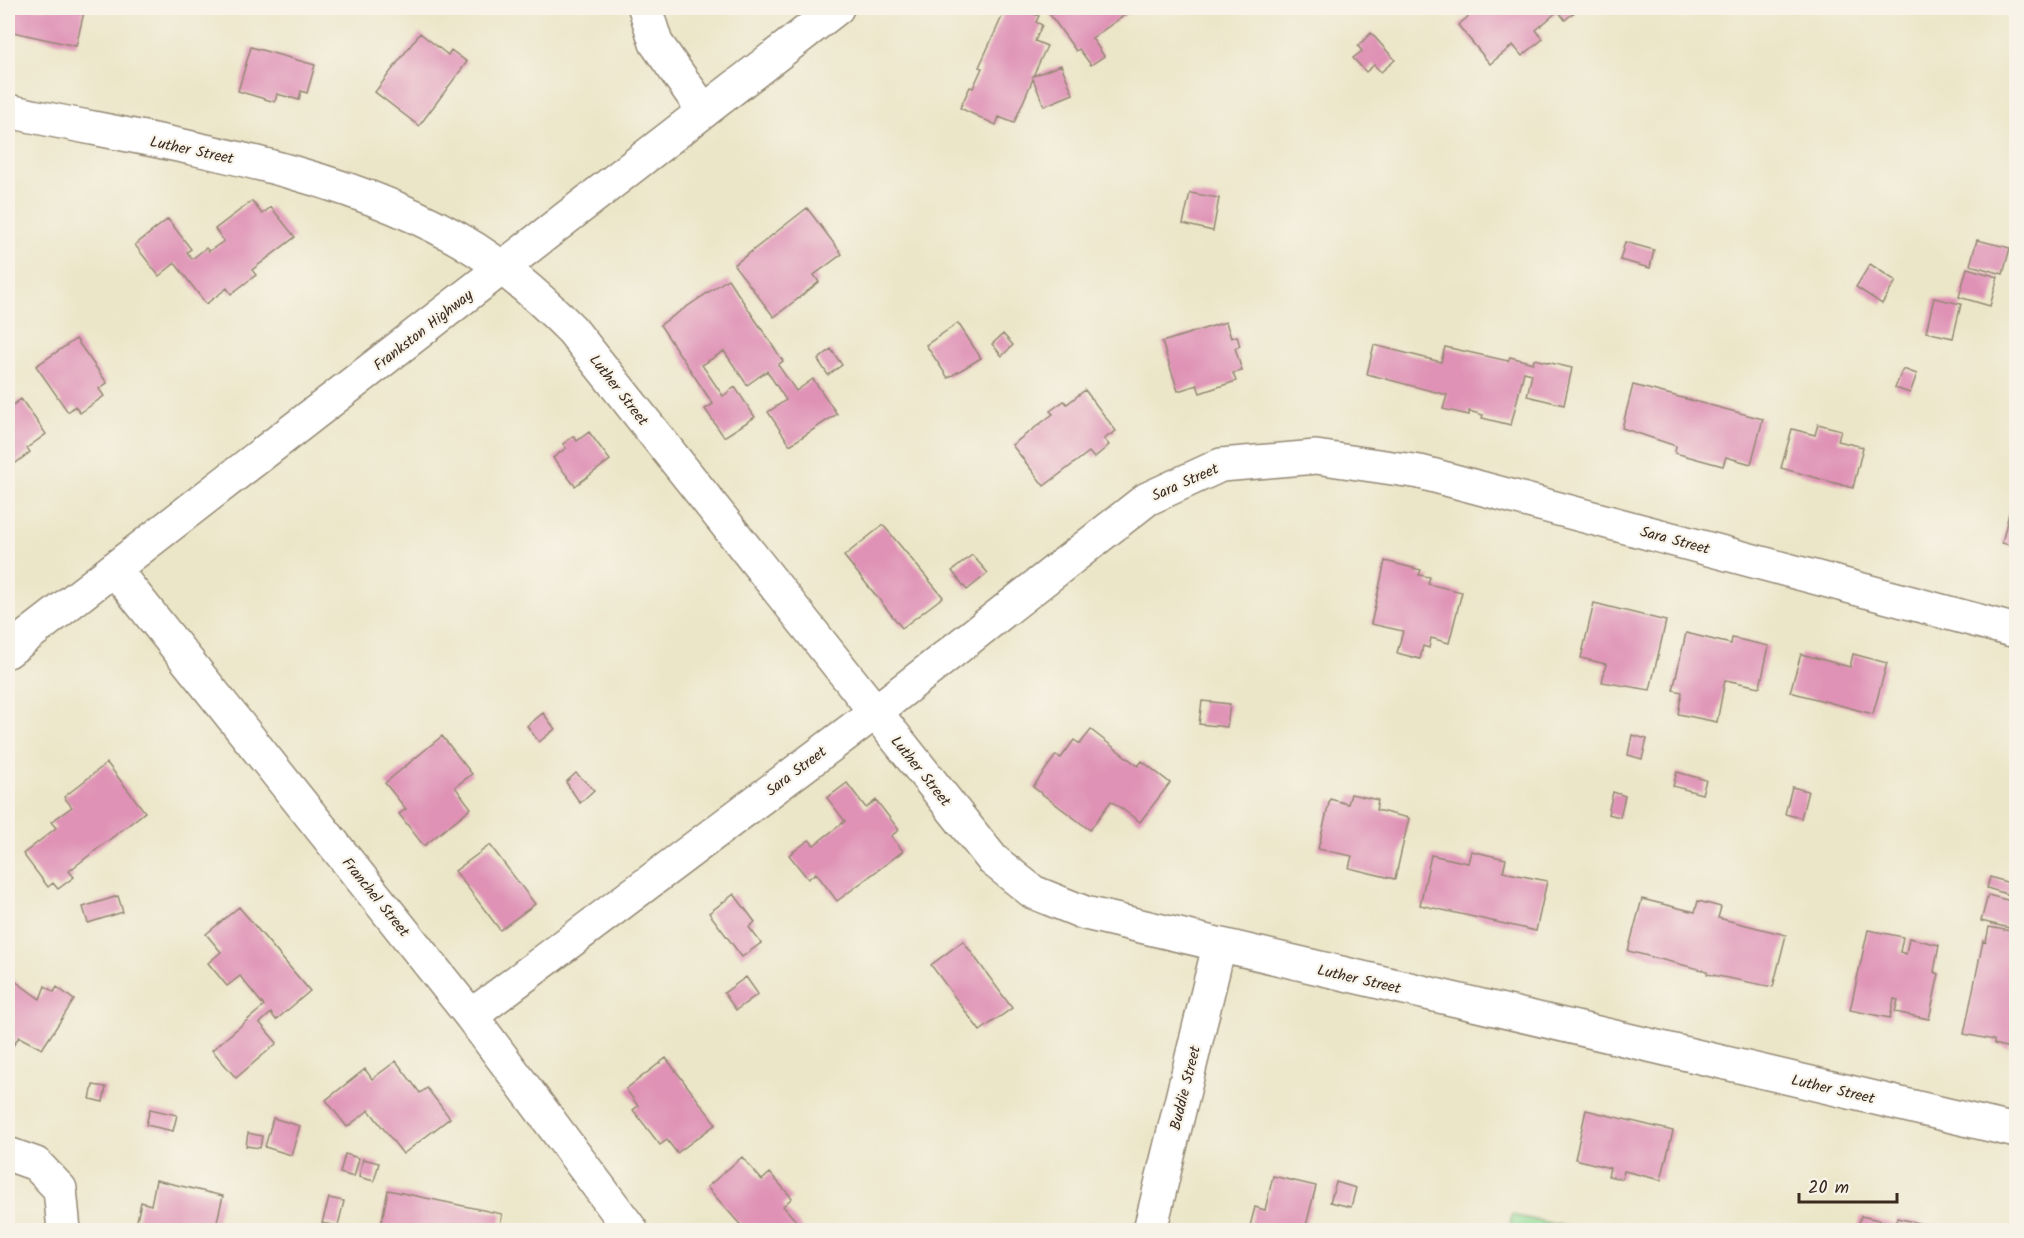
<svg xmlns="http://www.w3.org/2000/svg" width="2024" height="1238" font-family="Kalam,sans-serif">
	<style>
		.green { fill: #93dd98; stroke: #67845b; stroke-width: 1.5 }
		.building { fill: #df92b5 }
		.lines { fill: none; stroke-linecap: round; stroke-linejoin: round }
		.minor-casing { stroke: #948874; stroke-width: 36 }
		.primary-casing { stroke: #948874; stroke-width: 36 }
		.minor { stroke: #fff; stroke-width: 33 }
		.primary { stroke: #fff; stroke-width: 33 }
		.labels { text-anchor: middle; stroke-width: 4.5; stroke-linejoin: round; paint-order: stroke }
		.street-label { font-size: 15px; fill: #3b2a1e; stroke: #f7f3e8 }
	</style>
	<rect width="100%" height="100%" fill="#f7f3e8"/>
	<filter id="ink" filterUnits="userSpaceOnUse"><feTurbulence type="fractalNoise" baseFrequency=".0167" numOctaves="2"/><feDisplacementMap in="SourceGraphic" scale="12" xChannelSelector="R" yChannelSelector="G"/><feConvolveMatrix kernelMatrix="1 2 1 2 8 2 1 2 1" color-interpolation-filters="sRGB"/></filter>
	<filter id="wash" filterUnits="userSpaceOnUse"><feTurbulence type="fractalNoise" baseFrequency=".008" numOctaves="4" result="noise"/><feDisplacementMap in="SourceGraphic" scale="24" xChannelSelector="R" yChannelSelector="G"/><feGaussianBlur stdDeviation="1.35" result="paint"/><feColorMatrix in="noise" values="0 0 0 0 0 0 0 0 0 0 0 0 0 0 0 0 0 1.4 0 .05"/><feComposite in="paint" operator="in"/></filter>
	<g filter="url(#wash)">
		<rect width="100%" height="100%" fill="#ece6c9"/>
		<path class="green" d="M1512,1215L1581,1230H1509Z"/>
		<g id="blocks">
			<path class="building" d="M8,8H85L76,46L8,31Z
				M1006,8H1019L1039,16L1036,22L1042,25L1035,41L1047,46L1033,76L1061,65L1073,94L1044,106L1033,79L1014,123L999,117L996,125L960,108L970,87L973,88L982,68L979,67Z
				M1048,8H1135L1092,38L1104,56L1091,65L1079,49L1076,51L1046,9Z
				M1479,8H1577L1578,9L1565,20L1558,11L1536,30L1543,39L1522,56L1513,45L1490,64L1458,25Z
				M420,33L448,55L451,50L467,62L419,126L375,92Z
				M1371,33L1395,60L1381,72L1374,65L1366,72L1353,58L1362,51L1358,46Z
				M251,47L315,65L307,93L301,91L299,100L277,94L275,102L238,91Z
				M1190,193L1219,198L1213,231L1183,224Z
				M252,201L262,214L271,207L295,237L252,270L256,275L231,294L227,288L206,304L175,263L159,276L135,245L168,219L191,249L187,252L192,259L206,248L209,251L224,241L215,229Z
				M807,208L842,254L814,275L819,282L774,317L734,265Z
				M1977,240L2010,248L2003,274L1970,265Z
				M1625,242L1654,250L1650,268L1620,260Z
				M1870,264L1896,281L1882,304L1856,287Z
				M1967,268L1998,277L1990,306L1959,297Z
				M728,279L783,361L778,365L796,391L813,379L837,414L790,445L768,412L786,400L767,371L747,385L724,351L702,365L723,396L735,387L755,417L724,437L705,409L713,404L660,325Z
				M1934,298L1961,304L1953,338L1926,332Z
				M1226,322L1231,338L1237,336L1240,346L1235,348L1242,371L1233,373L1236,381L1200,393L1197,385L1178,391L1162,342Z
				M958,323L981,358L948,378L926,345Z
				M1003,334L1013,345L1002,356L992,344Z
				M76,339L107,383L99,389L104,396L80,413L75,406L68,412L36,366Z
				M1374,345L1441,362L1445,347L1508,361L1510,357L1533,363L1534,359L1572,368L1564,405L1527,396L1532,374L1524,372L1511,425L1482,418L1483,415L1469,411V415L1443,409L1447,395L1367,374Z
				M831,349L842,365L828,375L818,360Z
				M1903,369L1917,374L1910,393L1895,388Z
				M1633,385L1763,419L1751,464L1726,457L1723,466L1675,453L1676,446L1622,428Z
				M1085,390L1116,431L1104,439L1109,445L1094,458L1089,452L1044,486L1012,445L1053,414L1050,411L1064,401L1067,404Z
				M21,399L46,434L27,448L30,452L8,469V409Z
				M1818,424L1841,430L1838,441L1863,447L1853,488L1781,468L1792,429L1815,435Z
				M589,432L610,460L575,486L553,458L566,448L563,444L574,436L577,441Z
				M2015,488H2016V547L2002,543Z
				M883,525L943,597L902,628L844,556Z
				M972,555L988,573L967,590L952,571Z
				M1385,561L1421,570L1419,575L1430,577L1428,584L1462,592L1449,643L1431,638L1429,648L1423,646L1420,659L1397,653L1403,631L1371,624Z
				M1594,603L1666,621L1650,690L1602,682L1606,664L1581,658Z
				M1686,633L1731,644L1732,638L1769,646L1760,687L1725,680L1717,722L1678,714L1682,692L1673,690Z
				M1801,654L1850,667L1853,654L1887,663L1873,714L1790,692Z
				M1202,701L1230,704L1227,727L1199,724Z
				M543,713L555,729L539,742L527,726Z
				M1091,730L1138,766L1142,761L1170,783L1140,822L1111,801L1090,830L1033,787L1056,755L1061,758L1074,740L1080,744Z
				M1632,735L1647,739L1642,759L1628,755Z
				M442,736L472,774L455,787L471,808L424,846L399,814L406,809L385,783Z
				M107,763L145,812L69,871L74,877L58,889L53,883L48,887L23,854L56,828L51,822L72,807L64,797Z
				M1677,772L1706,780L1702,794L1673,786Z
				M576,773L594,790L580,803L566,782Z
				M847,783L866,808L876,800L899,830L891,836L903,851L837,901L816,873L808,879L789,855L809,840L814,845L845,821L827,798Z
				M1792,787L1808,791L1801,818L1785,814Z
				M1613,792L1625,796L1620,817L1608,814Z
				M1351,794L1378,800L1376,810L1409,818L1395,879L1349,868L1352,856L1318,849L1330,799L1348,804Z
				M490,845L535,904L500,930L455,871Z
				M1471,851L1506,859L1503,872L1547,881L1536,931L1420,905L1431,855L1468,863Z
				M1990,877L2016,885V897L1987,888Z
				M734,894L755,922L749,927L761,943L742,957L709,913Z
				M1988,895L2015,902L2009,928L1981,921Z
				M118,896L123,912L88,923L83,907Z
				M1642,899L1695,912L1698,901L1702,902L1721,907L1718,918L1786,935L1773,987L1707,974V971L1628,951Z
				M239,907L310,991L276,1020L271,1013L260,1023L277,1043L236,1078L212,1050L264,1006L240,976L227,986L208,963L221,952L206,934Z
				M1989,927L2016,932V969L2012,989L2016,990V1044L2009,1043V1048L1994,1044V1040L1964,1034L1983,941L1986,942Z
				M1868,930L1903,937L1900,952L1906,954L1909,938L1939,945L1934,972L1939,974L1929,1019L1895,1012L1898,1000L1894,999L1890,1018L1850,1010Z
				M963,941L1012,1008L980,1031L931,965Z
				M8,976L40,999L45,986L54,992L57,987L74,1000L42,1049L19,1037L8,1053Z
				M746,977L758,994L736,1010L724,993Z
				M666,1058L716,1124L677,1153L667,1140L660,1145L633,1110L638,1106L626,1089Z
				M396,1061L420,1093L427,1088L450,1118L403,1154L369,1110L347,1127L326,1100L365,1069L372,1079Z
				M93,1085L106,1087L103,1102L90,1099Z
				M150,1109L177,1115L173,1131L146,1125Z
				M1586,1110L1673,1131L1661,1180L1624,1171L1622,1179L1608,1176L1610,1168L1575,1159Z
				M273,1118L300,1126L291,1155L265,1147Z
				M248,1133L262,1136L260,1148L246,1146Z
				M345,1154L359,1158L354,1177L340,1173Z
				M742,1157L762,1180L770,1173L792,1198L783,1206L804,1230H745L707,1187Z
				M363,1159L379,1163L374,1181L359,1177Z
				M1273,1176L1316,1186L1305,1230H1249L1255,1207L1265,1210Z
				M156,1180L223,1196L215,1230H135L141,1202L151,1205Z
				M1336,1182L1356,1188L1351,1207L1330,1202Z
				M388,1190L502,1214L499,1230H380Z
				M329,1198L344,1201L338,1226L322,1223Z
				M1861,1216L1896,1224L1897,1218L1947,1230H1857Z"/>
		</g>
	</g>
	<g filter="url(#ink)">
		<use href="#blocks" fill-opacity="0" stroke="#948874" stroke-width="1.5"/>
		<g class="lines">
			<g class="minor-casing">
				<path id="minor" d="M645,8L656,43L704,111
					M8,111C157,143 344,166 475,249C511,272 542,300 572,330L993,860L1033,892L1085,913L2016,1131
					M114,569L471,1016L631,1230
					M471,1016L874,713L1147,499L1221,465L1316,457L1420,472L2016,631
					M8,1154L36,1164L60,1189L64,1230
					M1150,1230L1219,946"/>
			</g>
			<g class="primary-casing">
				<path id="primary" d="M8,651L837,8"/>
			</g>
			<use href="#minor" class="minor"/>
			<use href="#primary" class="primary"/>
		</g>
	</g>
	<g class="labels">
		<g class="street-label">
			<text transform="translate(192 150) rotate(12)" y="5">Luther Street</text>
			<text transform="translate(423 330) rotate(-38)" y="5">Frankston Highway</text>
			<text transform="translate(619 390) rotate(52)" y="5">Luther Street</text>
			<text transform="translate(1185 482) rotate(-24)" y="5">Sara Street</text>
			<text transform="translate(1675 540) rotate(15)" y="5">Sara Street</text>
			<text transform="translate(796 771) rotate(-37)" y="5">Sara Street</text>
			<text transform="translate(921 771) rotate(51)" y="5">Luther Street</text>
			<text transform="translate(376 897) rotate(51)" y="5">Franchel Street</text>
			<text transform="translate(1359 979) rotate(13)" y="5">Luther Street</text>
			<text transform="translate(1185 1088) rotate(-76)" y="5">Buddie Street</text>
			<text transform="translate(1833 1089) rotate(13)" y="5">Luther Street</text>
		</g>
	</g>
	<rect width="2024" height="1238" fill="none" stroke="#f7f3e8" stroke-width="30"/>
	<path d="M1799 1193v9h98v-9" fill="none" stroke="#3b2a1e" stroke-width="3"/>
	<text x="1808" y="1193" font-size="18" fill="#3b2a1e" stroke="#f7f3e8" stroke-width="4.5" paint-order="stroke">20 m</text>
</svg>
